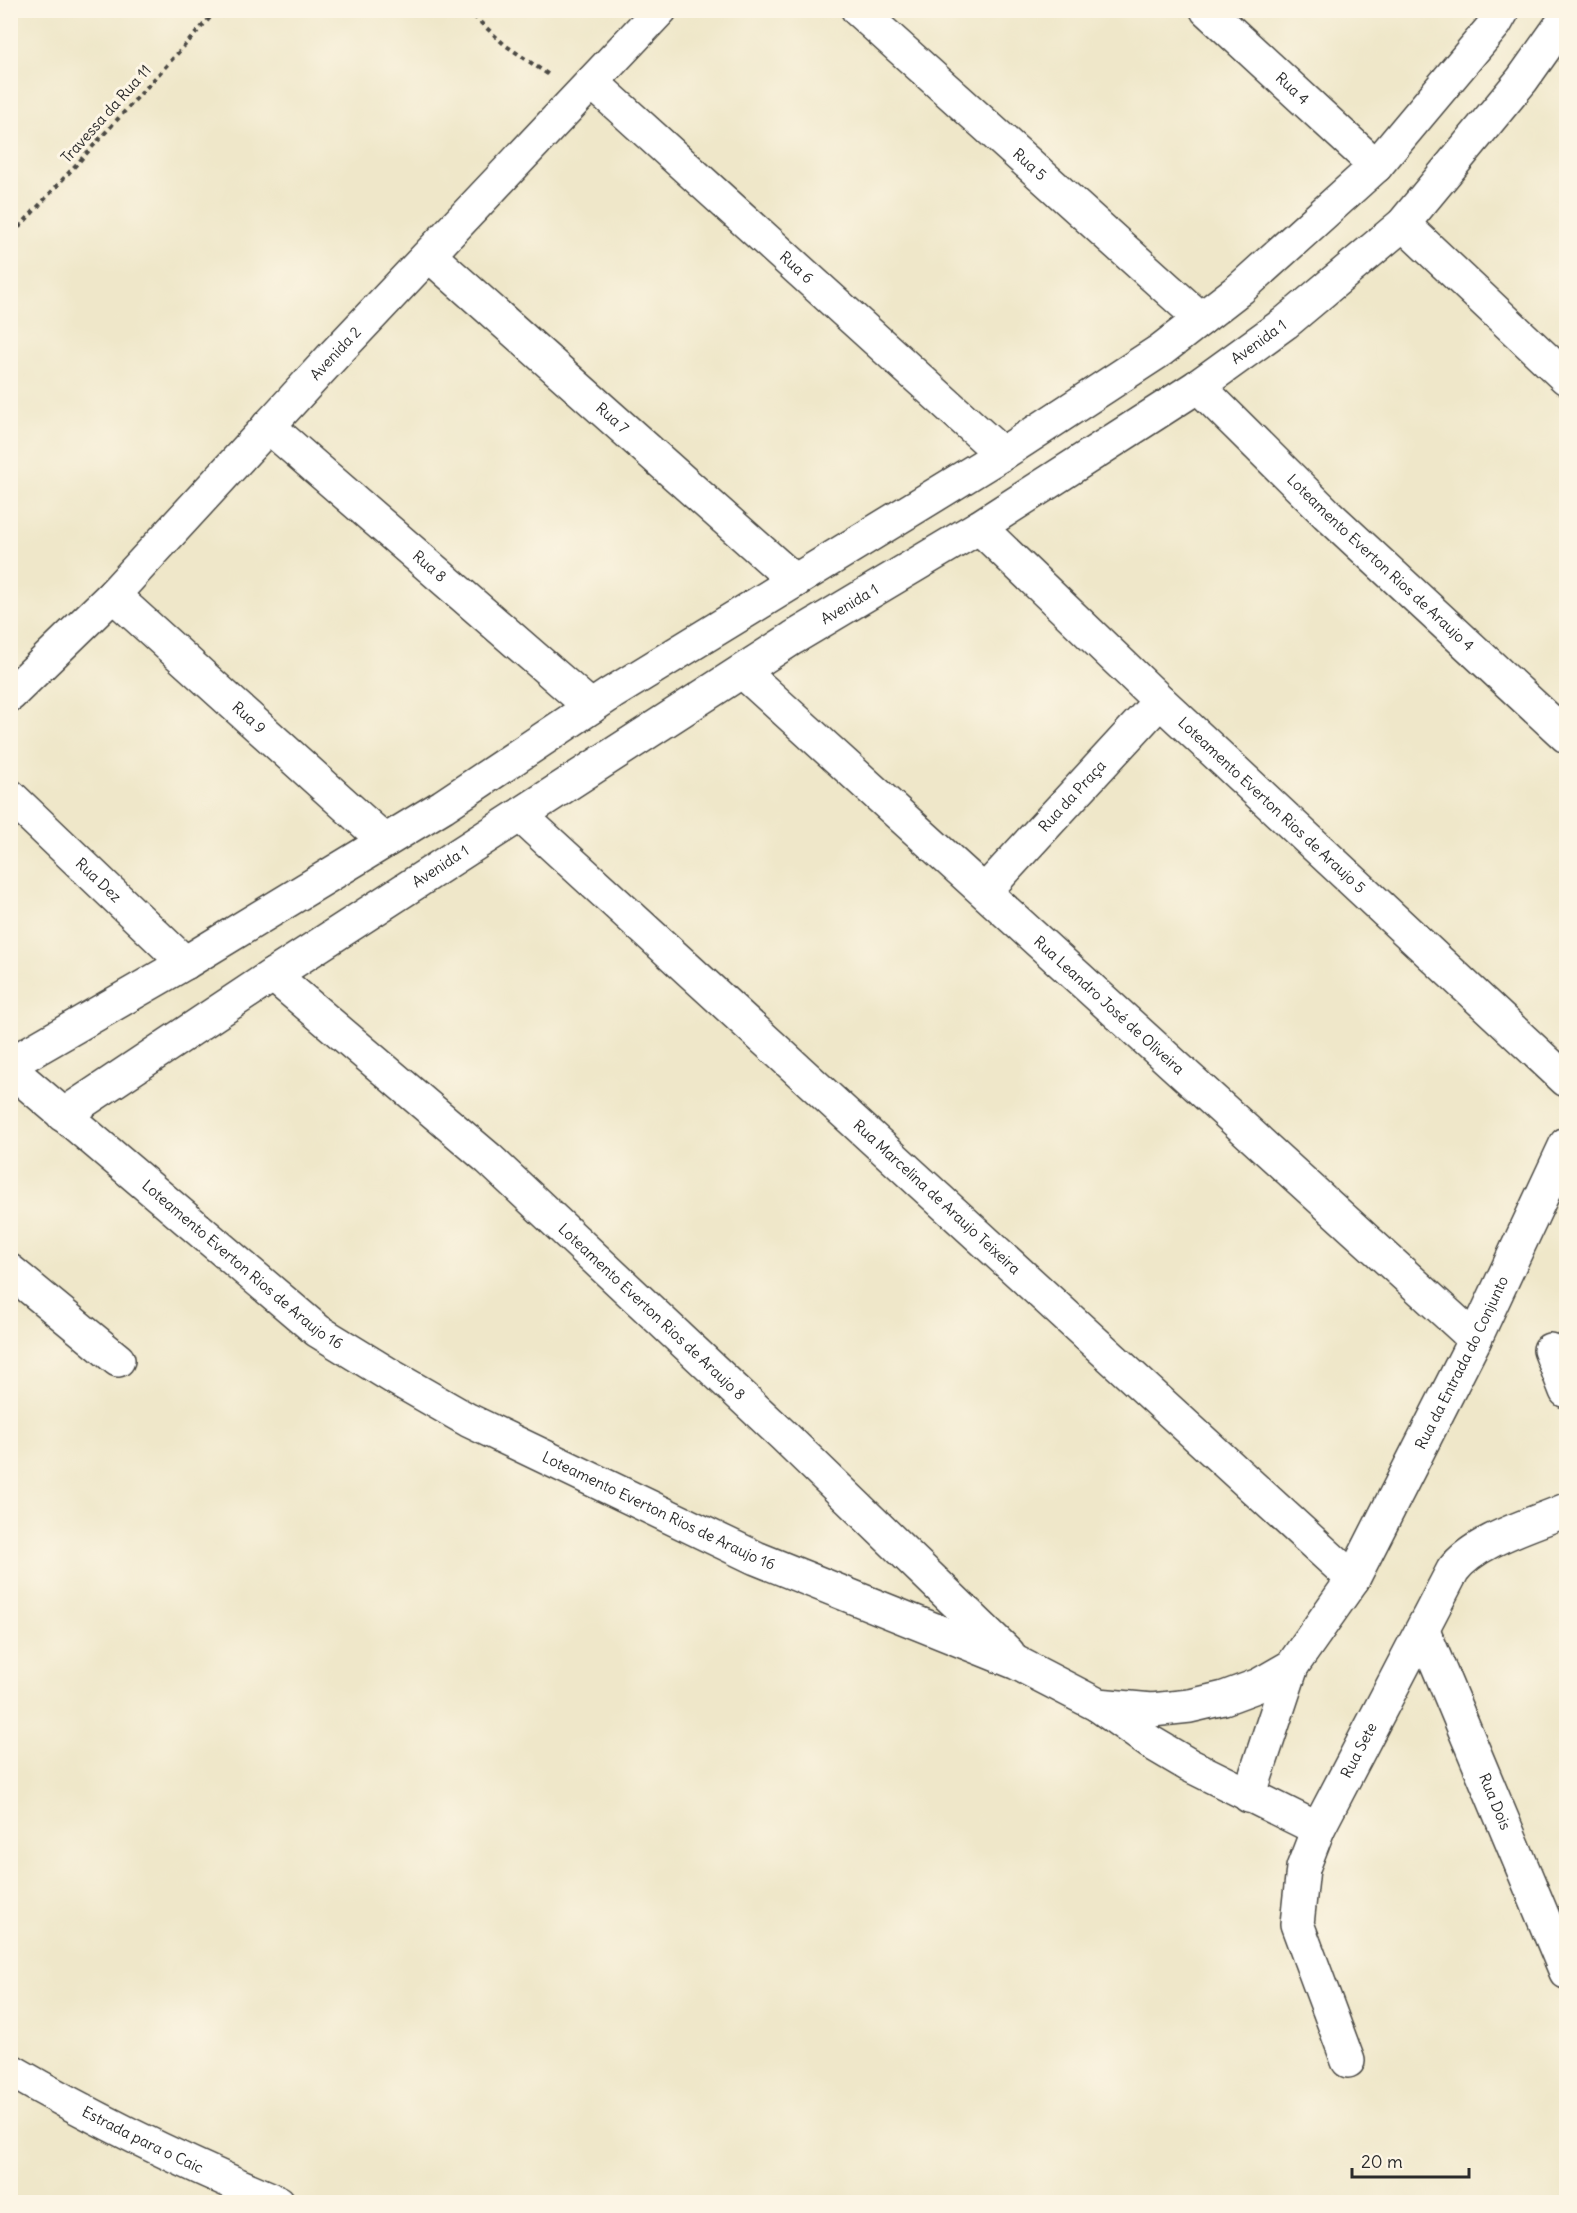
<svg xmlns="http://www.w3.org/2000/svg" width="1577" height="2213" font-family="Delius,sans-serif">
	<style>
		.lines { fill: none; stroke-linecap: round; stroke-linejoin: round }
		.minor-casing { stroke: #484743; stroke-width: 36 }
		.path { stroke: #484743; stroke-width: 4; stroke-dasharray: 4.5 4.5; stroke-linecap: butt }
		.minor { stroke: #fff; stroke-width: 33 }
		.labels { text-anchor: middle; stroke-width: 6; stroke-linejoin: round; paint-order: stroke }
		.street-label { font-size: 15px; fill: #2b2b2b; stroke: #fcf5e5 }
	</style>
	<rect width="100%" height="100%" fill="#fcf5e5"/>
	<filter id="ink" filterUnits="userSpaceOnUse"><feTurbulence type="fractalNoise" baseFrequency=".0167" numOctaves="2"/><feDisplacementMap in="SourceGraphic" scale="12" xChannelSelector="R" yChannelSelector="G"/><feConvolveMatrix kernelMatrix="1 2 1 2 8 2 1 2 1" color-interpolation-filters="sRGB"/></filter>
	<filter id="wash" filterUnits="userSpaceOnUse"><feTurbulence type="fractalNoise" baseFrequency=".008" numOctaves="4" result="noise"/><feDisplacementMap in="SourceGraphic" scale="24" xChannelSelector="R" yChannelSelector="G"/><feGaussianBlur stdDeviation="1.35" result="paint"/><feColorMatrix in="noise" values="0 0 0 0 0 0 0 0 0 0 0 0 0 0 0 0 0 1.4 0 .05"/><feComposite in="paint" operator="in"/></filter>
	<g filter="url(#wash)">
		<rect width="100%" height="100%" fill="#efe7c9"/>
	</g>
	<g filter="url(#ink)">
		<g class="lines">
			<g class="minor-casing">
				<g id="minor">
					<path id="s1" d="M858,10L1201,319"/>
					<path id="s2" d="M1207,10L1376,166"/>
					<path id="s3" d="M592,82L1002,454"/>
					<path d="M1403,224L1566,378"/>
					<path id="s4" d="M430,256L795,581"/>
					<path id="s5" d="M1198,386L1327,514L1566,736"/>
					<path id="s6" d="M268,426L591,707"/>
					<path id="s7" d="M979,527L1160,701L1566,1080"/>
					<path id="s8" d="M113,595L385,841"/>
					<path id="s9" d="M743,672L1475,1339"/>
					<path id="s10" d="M10,695L113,595L334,355L660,10"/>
					<path id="s11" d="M10,796L185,963"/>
					<path id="s12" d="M521,816L1353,1579"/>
					<path id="s13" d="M985,891L1160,701"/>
					<path id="s14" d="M273,975L489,1159L784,1436L1008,1653"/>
					<path d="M10,1064L185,963L443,806L612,693L1002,454L1161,350L1241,288L1376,166L1495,24L1503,10"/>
					<path id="s15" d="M10,1069L318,1331L393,1377L468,1420L756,1558L1017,1663L1098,1705L1152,1710L1190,1706L1224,1698L1259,1685L1292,1666L1353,1579L1475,1339L1566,1144"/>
					<path id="s16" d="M63,1115L273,975L793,638L979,527L1198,386L1285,323L1403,224L1522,80L1566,18"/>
					<path d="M10,1271L118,1360"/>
					<path d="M1550,1350L1566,1391"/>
					<path id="s17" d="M1423,1630L1566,1972"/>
					<path d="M1098,1705L1150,1742L1189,1765L1318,1829"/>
					<path d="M1249,1796L1292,1666"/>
					<path id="s18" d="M1348,2061L1297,1924L1303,1868L1318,1829L1453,1570C1476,1540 1531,1525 1566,1510"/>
					<path id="s19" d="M10,2070C96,2120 187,2164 278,2202"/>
				</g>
			</g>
			<path class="path" d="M467,10L505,45L549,75
				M13,234L217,10"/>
			<use href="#minor" class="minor"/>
		</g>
	</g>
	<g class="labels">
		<g class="street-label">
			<text dy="5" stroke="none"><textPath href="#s2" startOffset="116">Rua 4</textPath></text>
			<text transform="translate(106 114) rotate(-48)" y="5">Travessa da Rua 11</text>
			<text dy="5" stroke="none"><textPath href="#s1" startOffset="231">Rua 5</textPath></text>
			<text dy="5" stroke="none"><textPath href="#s3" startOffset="276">Rua 6</textPath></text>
			<text dy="5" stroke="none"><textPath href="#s16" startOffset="1424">Avenida 1</textPath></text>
			<text dy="5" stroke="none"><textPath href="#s10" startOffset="472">Avenida 2</textPath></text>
			<text dy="5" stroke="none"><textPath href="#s4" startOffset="244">Rua 7</textPath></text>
			<text dy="5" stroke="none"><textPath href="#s5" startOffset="254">Loteamento Everton Rios de Araujo 4</textPath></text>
			<text dy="5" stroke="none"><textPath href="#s6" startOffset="214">Rua 8</textPath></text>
			<text dy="5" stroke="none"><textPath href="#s16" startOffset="938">Avenida 1</textPath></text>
			<text dy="5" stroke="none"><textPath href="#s8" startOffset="183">Rua 9</textPath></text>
			<text dy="5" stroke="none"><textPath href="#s13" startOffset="129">Rua da Praça</textPath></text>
			<text dy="5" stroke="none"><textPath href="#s7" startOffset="404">Loteamento Everton Rios de Araujo 5</textPath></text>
			<text dy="5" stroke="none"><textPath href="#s16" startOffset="452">Avenida 1</textPath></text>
			<text dy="5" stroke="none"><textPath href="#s11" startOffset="122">Rua Dez</textPath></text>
			<text dy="5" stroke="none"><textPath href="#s9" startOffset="495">Rua Leandro José de Oliveira</textPath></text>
			<text dy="5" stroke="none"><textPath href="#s12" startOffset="564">Rua Marcelina de Araujo Teixeira</textPath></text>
			<text dy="5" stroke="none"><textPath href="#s15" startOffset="304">Loteamento Everton Rios de Araujo 16</textPath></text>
			<text dy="5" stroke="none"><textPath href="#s14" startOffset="507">Loteamento Everton Rios de Araujo 8</textPath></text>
			<text dy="5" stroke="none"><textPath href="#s15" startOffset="1822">Rua da Entrada do Conjunto</textPath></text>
			<text dy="5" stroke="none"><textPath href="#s15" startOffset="790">Loteamento Everton Rios de Araujo 16</textPath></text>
			<text dy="5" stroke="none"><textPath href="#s18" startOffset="333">Rua Sete</textPath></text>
			<text dy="5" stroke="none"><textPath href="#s17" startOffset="186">Rua Dois</textPath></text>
			<text dy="5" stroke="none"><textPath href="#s19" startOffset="150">Estrada para o Caic</textPath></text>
		</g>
	</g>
	<rect width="1577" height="2213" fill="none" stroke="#fcf5e5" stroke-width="36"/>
	<path d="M1352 2168v9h117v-9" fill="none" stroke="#2b2b2b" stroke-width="3"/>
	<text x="1361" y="2168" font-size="18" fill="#2b2b2b" stroke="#fcf5e5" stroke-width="4.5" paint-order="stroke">20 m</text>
</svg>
